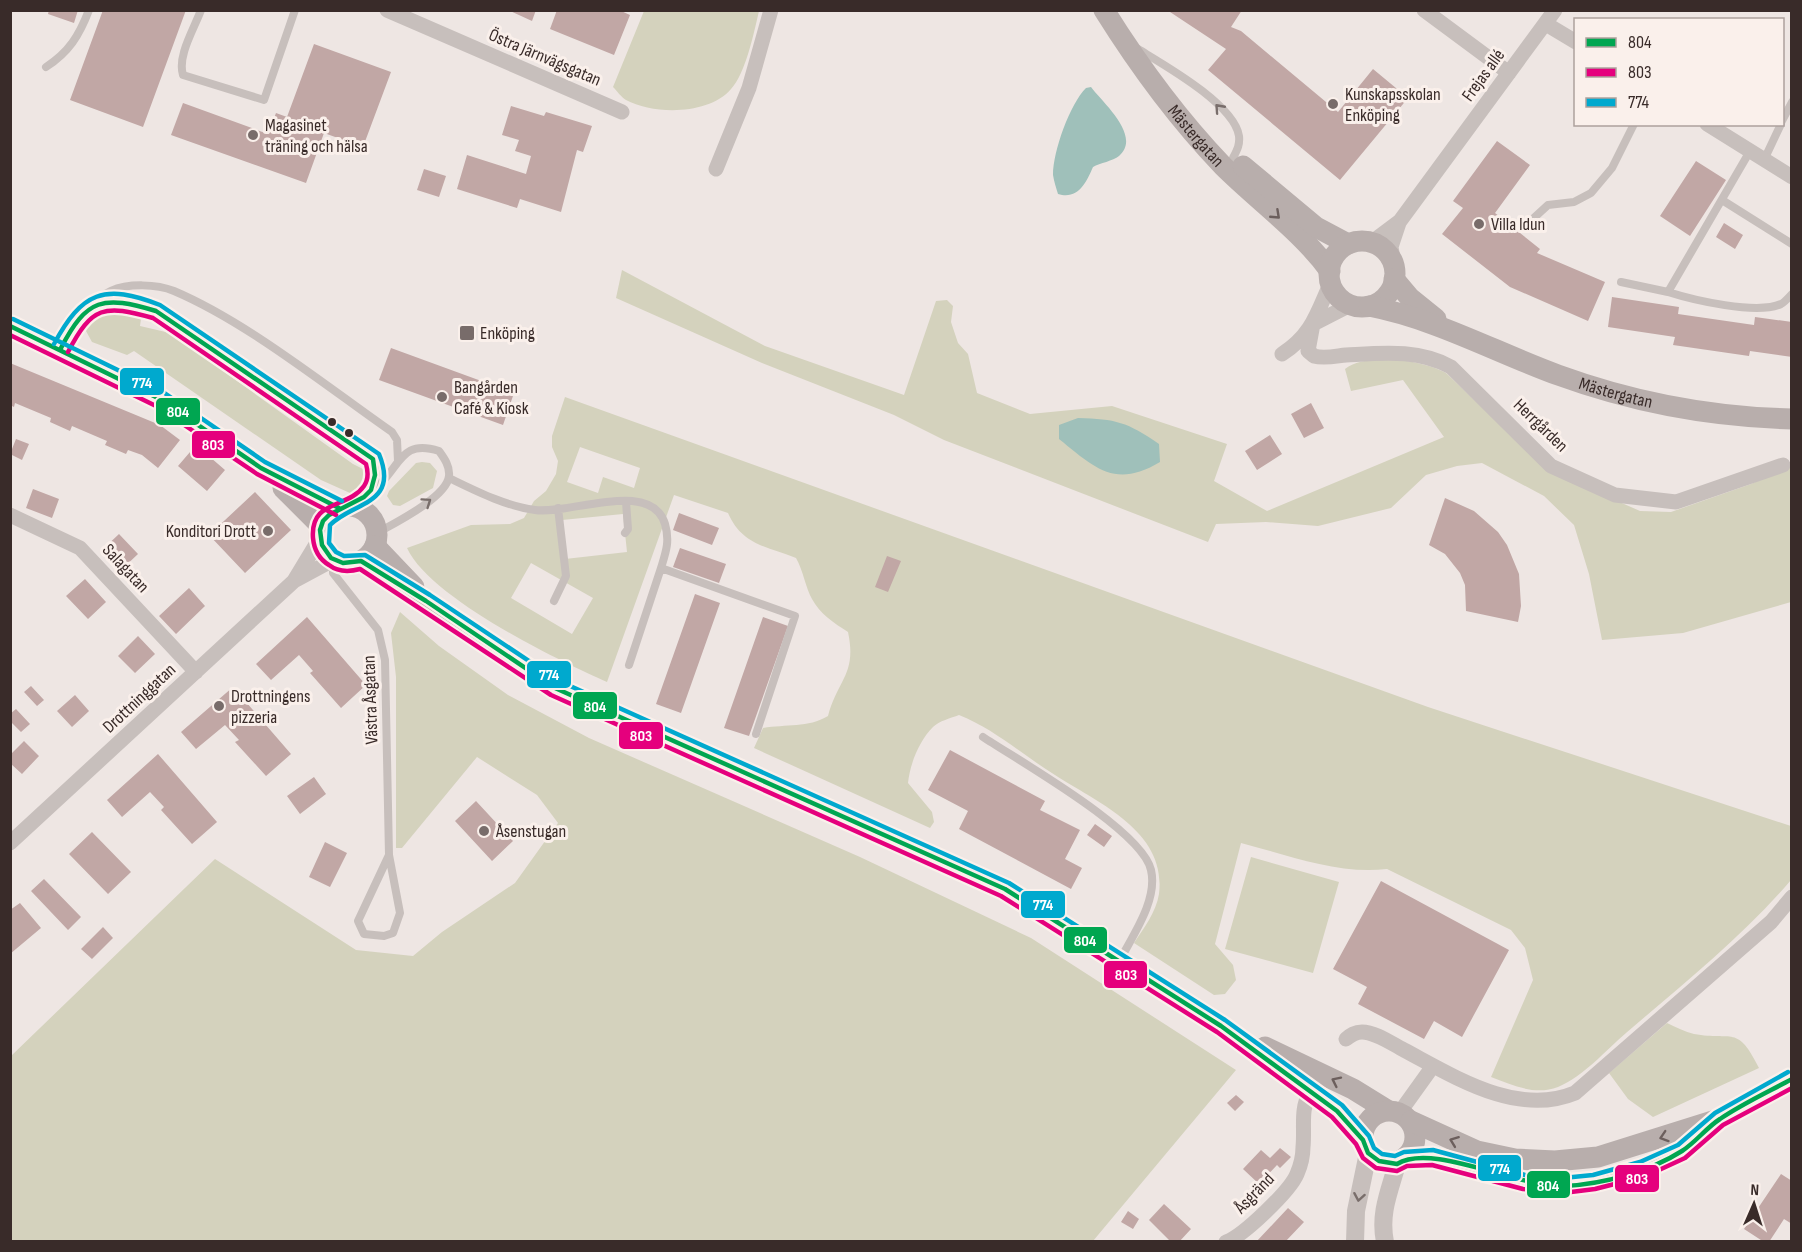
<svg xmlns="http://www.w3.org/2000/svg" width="1802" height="1252" font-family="'Sofia Sans Condensed',sans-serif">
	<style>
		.green { fill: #d4d2bd; fill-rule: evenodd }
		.water { fill: #9fc0ba }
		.building { fill: #c1a7a5 }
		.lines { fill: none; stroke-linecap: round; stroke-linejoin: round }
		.service { stroke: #c7bfbc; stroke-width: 8 }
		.minor { stroke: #c7bfbc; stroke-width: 15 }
		.tertiary { stroke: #c7bfbc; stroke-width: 18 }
		.secondary { stroke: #b8aeac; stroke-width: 21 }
		.bus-1-casing { stroke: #faf0eb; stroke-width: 9 }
		.bus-2-casing { stroke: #faf0eb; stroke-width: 9 }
		.bus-3-casing { stroke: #faf0eb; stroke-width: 9 }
		.bus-1 { stroke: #00a651; stroke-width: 4.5 }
		.bus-2 { stroke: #e5007d; stroke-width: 4.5 }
		.bus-3 { stroke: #00a9ce; stroke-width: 4.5 }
		.oneway { stroke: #796e6b }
		.oneway2 { stroke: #6c5f5d }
		.poi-dot { fill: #786c6a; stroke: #faf0eb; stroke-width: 2 }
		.bus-dot { fill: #392b29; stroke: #faf0eb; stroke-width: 2 }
		.labels { text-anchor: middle; stroke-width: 6; stroke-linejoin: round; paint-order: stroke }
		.street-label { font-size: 18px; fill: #392b29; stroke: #faf0eb }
		.poi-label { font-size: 18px; fill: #392b29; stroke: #faf0eb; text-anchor: start }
		.line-badge { stroke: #faf0eb; stroke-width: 2 }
		.badge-label { font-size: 16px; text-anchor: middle; font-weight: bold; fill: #fff }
	</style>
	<rect width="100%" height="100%" fill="#eee6e3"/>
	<path class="green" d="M644,11H759C754,32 746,73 731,89C709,115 654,115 626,100C621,97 617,91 613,87Z
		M622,270L765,346L904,395L936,301L947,300L953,306L951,322L958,343L968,354L977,393L1030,414L1112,406L1227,444L1214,481L1267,511L1444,437L1403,380L1351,391L1345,369C1367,352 1422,360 1446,373L1549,471L1640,511L1671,512L1751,484L1791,465V602L1683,633L1602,640L1589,574L1574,525L1544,496L1482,463L1457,466L1426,475L1391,508L1318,526L1266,522L1216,524L1208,542L944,440L894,415L762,363L616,298Z
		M106,311L141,319L140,326L170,333L353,464L365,470C365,482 362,487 350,493L321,480L134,351L127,355L92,342L86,331L87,322Z
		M565,397L1428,707L1791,826V880C1742,937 1683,984 1626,1033C1605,1051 1584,1076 1558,1087C1535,1096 1512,1085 1491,1077L1533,980L1525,948L1511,930L1387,869C1339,875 1288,855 1241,843L1215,944L1233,965L1236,980L1225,994L1214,995L1134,943C1144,928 1156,912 1159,894C1167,831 1098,803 1055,775C1021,754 996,730 959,715C951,718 939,721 933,727C919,741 910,764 908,783L932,812L934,822L930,828L754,748L763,728C786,724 808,728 828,716C838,679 857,674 848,632C834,623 820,614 812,599C806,589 803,570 796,558C766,546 742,545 728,513L674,495L607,682C557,660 430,598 407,548L471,525L510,524L524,518L534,501L546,491L556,474L558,461L552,447V436ZM580,447L640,468L634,488L603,477L598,493L567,482ZM623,514L627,552L565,559L562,520ZM531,563L593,598L572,634L511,598Z
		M422,462L430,463L437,471L433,488L400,506L393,505L387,496L389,491L416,463Z
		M400,612L439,646L508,695L589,738L860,857L1031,938L1236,1070L1093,1241H11V1056L215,859L356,950L413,956L442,932L515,883L558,823L537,795L477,757L402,848H396V677L391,633Z
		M1251,857L1339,882L1313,973L1225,949Z
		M1667,1023C1676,1027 1685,1032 1694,1034C1733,1041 1737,1024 1759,1068L1653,1117L1628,1099L1609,1073Z"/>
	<path class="water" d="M1091,87C1103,103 1142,136 1119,156C1113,161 1100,163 1093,167C1086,183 1078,200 1058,194C1056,188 1054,181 1053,175C1053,151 1070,104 1086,88Z
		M1078,418C1116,419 1127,422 1159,444L1160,462C1115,489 1095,468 1059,439V425Z"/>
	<path class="building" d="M49,10H78L74,23L48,14Z
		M103,10H186L143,127L70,100Z
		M508,10H536L532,21Z
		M557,10H619L630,15L614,55L550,29Z
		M1167,10H1242L1231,27L1241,31L1338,112L1373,69L1408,98L1340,180L1208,70L1226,49Z
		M314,44L391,72L363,147L324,133L306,183L171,135L183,103L268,134L276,113L287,117Z
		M511,106L544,116L546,112L592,126L583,152L577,150L561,212L520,199L517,208L457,189L467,155L526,174L531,156L515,151L519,140L502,135Z
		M1497,141L1530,165L1495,213L1540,249L1537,253L1605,282L1588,321L1510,287L1442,234L1463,208L1453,201Z
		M1696,161L1726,180L1690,236L1660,216Z
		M424,169L446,176L439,197L417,190Z
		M1724,223L1743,235L1735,249L1716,237Z
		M1612,297L1679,307L1678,314L1754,325L1755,317L1792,322V357L1750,351L1749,356L1673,345L1675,337L1608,327Z
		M391,348L514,393L503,425L379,380Z
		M10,363L160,425L180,440L158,468L142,455L128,450L126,454L105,445L107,441L72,426L70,431L50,422L51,418L15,403L14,407L10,405Z
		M1311,403L1324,428L1304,438L1291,414Z
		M1270,435L1282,454L1257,470L1245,451Z
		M16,439L29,444L22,460L10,454Z
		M196,445L225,470L207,491L178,466Z
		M33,489L59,499L52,518L26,508Z
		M255,492L291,530L245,573L209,535Z
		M1445,498L1474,511L1498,532L1507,545L1519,574L1521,606L1518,622L1466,611L1465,585L1460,573L1445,554L1429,545Z
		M679,513L719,528L712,545L673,530Z
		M119,534L138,554L120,571L101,551Z
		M680,548L726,564L719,583L673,567Z
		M887,556L901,561L888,592L875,587Z
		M85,579L106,602L88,619L66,596Z
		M189,588L205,606L176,634L159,616Z
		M695,594L720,603L681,713L656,704Z
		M307,617L366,685L341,708L310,673L313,671L299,655L271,680L256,664Z
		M763,617L788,626L749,736L724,728Z
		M138,636L155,654L135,673L118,656Z
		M31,686L44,700L37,706L24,692Z
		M233,687L291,754L266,776L235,742L239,740L225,725L196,749L181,732Z
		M75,695L89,711L72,727L57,711Z
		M16,709L30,724L21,732L10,721V714Z
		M24,741L39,756L22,774L10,763V755Z
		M950,750L1045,801L1040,810L1080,830L1065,859L1082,868L1071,889L959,829L968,811L928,790Z
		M158,754L217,822L192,844L161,810L164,807L150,792L122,817L107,800Z
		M314,777L326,794L300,814L287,796Z
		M476,801L513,841L492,861L455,821Z
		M1095,824L1112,836L1104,847L1087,835Z
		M92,832L131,872L108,894L69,854Z
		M325,842L347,853L330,887L309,877Z
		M44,879L81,917L68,930L31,891Z
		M1381,881L1509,950L1462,1037L1434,1021L1424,1039L1358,1004L1367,987L1333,969Z
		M20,903L41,928L10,954V910Z
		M103,927L113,938L92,959L81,949Z
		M1236,1095L1244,1102L1235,1111L1227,1103Z
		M1280,1148L1291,1157L1280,1168L1277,1165L1259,1184L1243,1169L1261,1150L1270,1158Z
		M1781,1174L1792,1181V1224L1784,1219L1769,1242H1764L1744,1229Z
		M1164,1204L1191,1229L1179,1242H1171L1149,1220Z
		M1288,1208L1304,1222L1285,1242H1256Z
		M1128,1211L1139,1219L1133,1229L1121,1222Z"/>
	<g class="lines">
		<path class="service" d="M201,10C194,29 177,56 183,75L264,100L295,10
			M1138,49C1164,65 1234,104 1239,136C1240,145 1237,150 1233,158
			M46,67C69,52 79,36 89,10
			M1782,121L1792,102
			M1750,151L1668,292C1693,300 1757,315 1781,304C1785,302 1789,297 1792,294
			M1764,160L1781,124
			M1722,200L1792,244
			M1526,225L1548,205L1574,202L1591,193L1612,168L1634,124
			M1621,282L1668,292
			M98,304L122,300L156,311L370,457L377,470L371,490
			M61,348C72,326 87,302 111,291C128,283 157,284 174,291C247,322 326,386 392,432L397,440L398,461
			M449,478C476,491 505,506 535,510C570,515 651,478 665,524C670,541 666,552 661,568L795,616L756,734
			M349,506C360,499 374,491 383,481C402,460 405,440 439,451C444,458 450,466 449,476C447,497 395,523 377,533
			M625,533L628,529L626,502
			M333,561V573L378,630L385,660L389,855L358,921L364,934L384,936L393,933L400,913L389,855
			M554,601L566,576L558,508
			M629,665L661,568
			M983,737C1019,761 1142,830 1151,870C1158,900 1133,935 1120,960"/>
		<path class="minor" d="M387,10L622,112
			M1424,10L1509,73
			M1546,24L1576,42
			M1707,124L1792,177
			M716,169L749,88L771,10
			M1372,242L1400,221L1555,10
			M1394,264L1391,247L1399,223
			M1313,324L1308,351L1314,356C1324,359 1336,356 1346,355C1383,353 1418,349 1451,367L1551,466L1615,495L1676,502L1783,465
			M1313,324L1352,304
			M1282,354C1312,335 1317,313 1331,282
			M10,515L80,548L196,672
			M294,581L320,538
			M10,843L294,581L333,560
			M1346,1039C1351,1035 1355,1032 1362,1032C1376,1032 1392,1044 1404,1050C1455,1077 1517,1117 1575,1093L1771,922L1792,897
			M1400,1112L1433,1066
			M1226,1242C1243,1236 1290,1191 1297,1174C1300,1167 1303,1155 1303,1147C1305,1127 1300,1110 1310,1092"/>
		<path class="tertiary" d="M1355,1242L1356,1211L1368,1153
			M1385,1242C1379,1213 1390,1190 1397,1164"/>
		<g class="secondary">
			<path id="s1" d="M1104,10C1139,66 1178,119 1223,166C1258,201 1301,231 1330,271"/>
			<path d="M1243,166L1316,227L1348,244"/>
			<circle cx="1362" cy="274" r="33"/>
			<path d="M1394,279L1410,298L1436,319"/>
			<path id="s2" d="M1369,306C1436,319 1495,352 1558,375C1632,402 1713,417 1792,419"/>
			<path d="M10,326L160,399L261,468L339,508"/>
			<path d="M283,488L321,526"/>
			<circle cx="348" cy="535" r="29"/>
			<path d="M375,546L414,587"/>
			<path d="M361,561L426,601L555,688L1005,889L1221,1026L1337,1111L1363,1140"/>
			<path d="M1265,1047L1353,1089L1387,1110"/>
			<circle cx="1389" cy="1137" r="26"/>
			<path d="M1411,1121L1477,1151L1515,1159L1555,1161L1598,1157L1719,1119L1792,1079"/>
			<path d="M1405,1159L1433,1157L1524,1182L1563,1186L1594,1182L1643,1169L1682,1151L1712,1125"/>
		</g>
		<g class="bus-1-casing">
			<path id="bus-1" d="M10,326L160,399L261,468L339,508
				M61,348C87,298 103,295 156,311L373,459L375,475L371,490L364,497L329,515L323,521L320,530L322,545L331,558L343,563L361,561L426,601L555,688L1005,889L1221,1026L1337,1111L1363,1140L1368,1153L1379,1161L1397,1164C1433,1142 1518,1188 1565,1186C1603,1184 1649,1172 1682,1151C1696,1142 1706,1128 1720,1119C1742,1104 1768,1092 1792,1079"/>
		</g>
		<g class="bus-2-casing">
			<path id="bus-2" d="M10,335L156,406L257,474L336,515
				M68,352C92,306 104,304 153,318L366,464C368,471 369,479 364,486C348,509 310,499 313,538C314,549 319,559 329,565C338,572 349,572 360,569L551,695L1001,896L1217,1032L1332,1117L1356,1144L1363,1158L1376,1168L1397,1171L1407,1166L1432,1165L1523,1189L1563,1193L1595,1189L1646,1176L1685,1158L1723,1125L1792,1088"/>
		</g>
		<g class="bus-3-casing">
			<path id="bus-3" d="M13,319L163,392L265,462L342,501
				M54,344C82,292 104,283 160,305L379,454C400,505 352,502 330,525L329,543L336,552L344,556L365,555L430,595L559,681L1009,883L1225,1020L1342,1105L1369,1136L1374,1148L1382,1154L1395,1156L1404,1152L1433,1150L1525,1175L1563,1178L1593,1175L1640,1162L1678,1145L1715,1113L1788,1072"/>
		</g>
		<use href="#bus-1" class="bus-1"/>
		<use href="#bus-2" class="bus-2"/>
		<use href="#bus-3" class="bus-3"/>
	</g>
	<defs><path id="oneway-chevron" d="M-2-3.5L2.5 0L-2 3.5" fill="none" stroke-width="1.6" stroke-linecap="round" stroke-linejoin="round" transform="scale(1.5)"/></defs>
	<g class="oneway">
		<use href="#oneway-chevron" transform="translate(1219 108) rotate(-132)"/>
		<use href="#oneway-chevron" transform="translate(427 502) rotate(-35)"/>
		<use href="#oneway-chevron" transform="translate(1359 1197) rotate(100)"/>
	</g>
	<g class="oneway2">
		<use href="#oneway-chevron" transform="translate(1276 215) rotate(43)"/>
		<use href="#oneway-chevron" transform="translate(1336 1081) rotate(-154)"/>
		<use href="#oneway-chevron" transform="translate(1664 1137) rotate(162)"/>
		<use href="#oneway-chevron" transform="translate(1454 1141) rotate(-159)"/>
	</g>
	<g class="poi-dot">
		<circle cx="1333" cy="104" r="6"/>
		<circle cx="253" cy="135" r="6"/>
		<circle cx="1479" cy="224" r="6"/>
		<rect x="459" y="325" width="16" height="16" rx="3"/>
		<circle cx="442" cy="397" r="6"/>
		<circle cx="268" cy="531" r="6"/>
		<circle cx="219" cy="706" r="6"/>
		<circle cx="484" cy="831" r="6"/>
	</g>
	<g class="bus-dot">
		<circle cx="332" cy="422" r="5"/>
		<circle cx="349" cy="433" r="5"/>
	</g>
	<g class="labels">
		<g class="street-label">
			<text transform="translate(545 57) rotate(23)" y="6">Östra Järnvägsgatan</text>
			<text transform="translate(1483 75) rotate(-54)" y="6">Frejas allé</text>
			<text dy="6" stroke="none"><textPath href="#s1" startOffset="156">Mästergatan</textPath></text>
			<text dy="6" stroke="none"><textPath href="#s2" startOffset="262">Mästergatan</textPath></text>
			<text transform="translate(1541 425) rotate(44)" y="6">Herrgården</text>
			<text transform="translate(126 568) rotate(47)" y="6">Salagatan</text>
			<text transform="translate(139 698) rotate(-43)" y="6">Drottninggatan</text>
			<text transform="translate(370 700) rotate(-92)" y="6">Västra Åsgatan</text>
			<text transform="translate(1254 1193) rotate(-46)" y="6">Åsgränd</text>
		</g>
		<g class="poi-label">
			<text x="1345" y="100">Kunskapsskolan<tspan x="1345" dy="21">Enköping</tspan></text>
			<text x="265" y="131">Magasinet<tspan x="265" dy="21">träning och hälsa</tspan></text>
			<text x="1491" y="230">Villa Idun</text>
			<text x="480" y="339">Enköping</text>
			<text x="454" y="393">Bangården<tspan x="454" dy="21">Café &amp; Kiosk</tspan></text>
			<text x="256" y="537" text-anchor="end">Konditori Drott</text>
			<text x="231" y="702">Drottningens<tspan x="231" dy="21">pizzeria</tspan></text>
			<text x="496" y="837">Åsenstugan</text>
		</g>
	</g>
	<g class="line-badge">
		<rect x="119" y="367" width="46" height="29" rx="6" fill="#00a9ce"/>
		<rect x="155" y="397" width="46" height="29" rx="6" fill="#00a651"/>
		<rect x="191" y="430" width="45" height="29" rx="6" fill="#e5007d"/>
		<rect x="526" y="660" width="46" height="29" rx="6" fill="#00a9ce"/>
		<rect x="572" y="691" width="46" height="29" rx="6" fill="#00a651"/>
		<rect x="618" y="721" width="46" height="29" rx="6" fill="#e5007d"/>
		<rect x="1020" y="890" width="46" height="29" rx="6" fill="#00a9ce"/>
		<rect x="1063" y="926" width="45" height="28" rx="6" fill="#00a651"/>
		<rect x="1103" y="960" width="45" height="29" rx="6" fill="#e5007d"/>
		<rect x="1477" y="1154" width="45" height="28" rx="6" fill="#00a9ce"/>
		<rect x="1614" y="1164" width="46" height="29" rx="6" fill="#e5007d"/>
		<rect x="1526" y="1170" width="45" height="29" rx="6" fill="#00a651"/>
	</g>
	<g class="badge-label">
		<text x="142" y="388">774</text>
		<text x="178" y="417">804</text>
		<text x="213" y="450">803</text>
		<text x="549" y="680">774</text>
		<text x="595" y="712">804</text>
		<text x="641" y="741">803</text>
		<text x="1043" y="910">774</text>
		<text x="1085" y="946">804</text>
		<text x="1126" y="980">803</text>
		<text x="1500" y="1174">774</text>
		<text x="1637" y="1184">803</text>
		<text x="1548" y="1191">804</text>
	</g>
	<rect width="1802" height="1252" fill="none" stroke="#392b29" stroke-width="24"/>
	<rect x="1574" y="18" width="210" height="108" fill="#faf0eb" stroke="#ada19d" stroke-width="1.5"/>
	<rect x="1586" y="38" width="30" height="9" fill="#00a651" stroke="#ada19d" stroke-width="1.5"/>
	<text x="1628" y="48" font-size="18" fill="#392b29">804</text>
	<rect x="1586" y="68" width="30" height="9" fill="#e5007d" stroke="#ada19d" stroke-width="1.5"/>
	<text x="1628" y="78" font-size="18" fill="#392b29">803</text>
	<rect x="1586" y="98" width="30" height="9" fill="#00a9ce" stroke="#ada19d" stroke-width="1.5"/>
	<text x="1628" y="108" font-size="18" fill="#392b29">774</text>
	<g transform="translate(1754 1204) rotate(3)" stroke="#faf0eb" stroke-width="4.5" paint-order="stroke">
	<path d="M0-4.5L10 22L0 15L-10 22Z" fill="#392b29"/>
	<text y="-9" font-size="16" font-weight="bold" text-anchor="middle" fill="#392b29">N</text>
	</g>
</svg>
